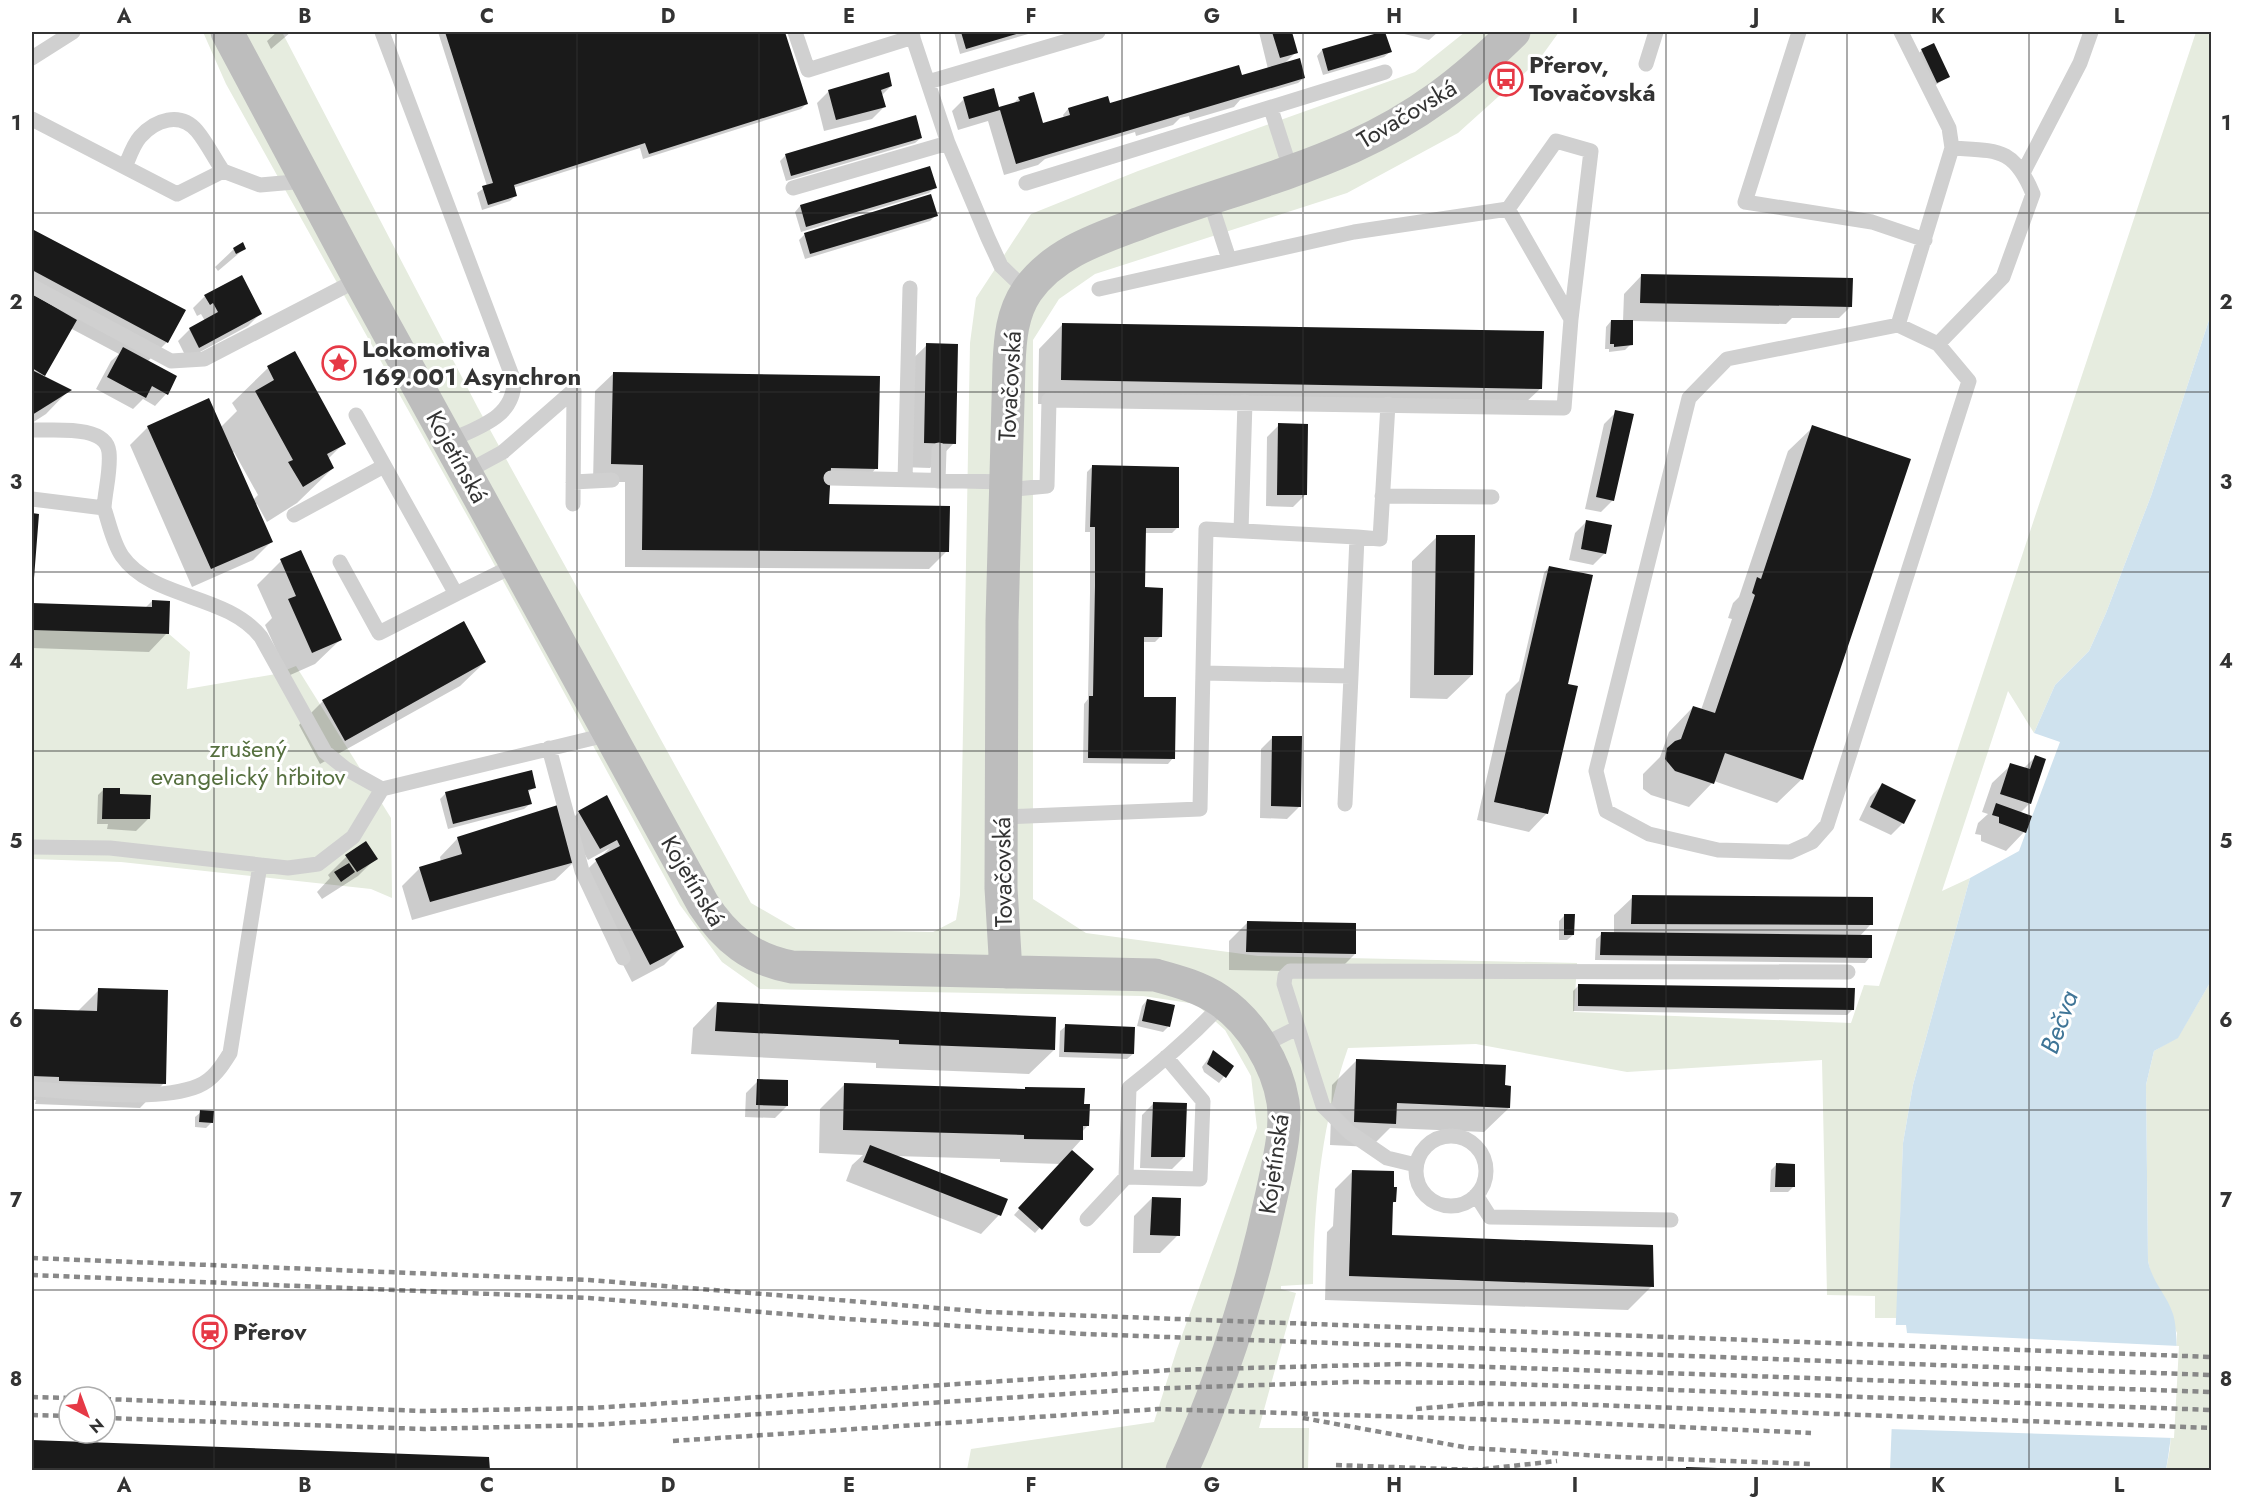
<svg xmlns="http://www.w3.org/2000/svg" width="2243" height="1502" font-family="Jost,sans-serif">
	<style>
		.green { fill: #e6ecdf }
		.water { fill: #cfe2ee }
		.pier { fill: #fff }
		.shadow { fill: #0003; fill-rule: evenodd }
		.building { fill: #1a1a1a }
		.lines { fill: none; stroke-linecap: round; stroke-linejoin: round }
		.lane { stroke: #d0d0d0; stroke-width: 15 }
		.secondary { stroke: #bdbdbd; stroke-width: 33 }
		.rail { stroke: #888; stroke-width: 4.5; stroke-dasharray: 6 4.5; stroke-linecap: butt }
		.grid { fill: none; stroke: #333; stroke-width: 1.5; stroke-opacity: 0.55 }
		.labels { text-anchor: middle; stroke-width: 6; stroke-linejoin: round; paint-order: stroke }
		.poi-label { font-size: 24px; font-weight: bold; fill: #333; stroke: #fff; text-anchor: start }
		.street-label { font-size: 24px; fill: #333; stroke: #fff }
		.park-label { font-size: 24px; fill: #56703f; stroke: #fff }
		.water-label { font-size: 26px; font-style: italic; fill: #3f7597; stroke: #fff }
		.neatline { fill: none; stroke: #333; stroke-width: 2 }
		.grid-label { font-size: 20px; text-anchor: middle; font-weight: bold; fill: #333 }
	</style>
	<rect width="100%" height="100%" fill="#fff"/>
	<path class="green" d="M203,32H282L478,408L751,903L796,929L933,932L956,920L960,895L970,343L976,298L1031,214L1138,171L1415,72L1465,32H1559L1538,61L1458,133L1347,193L1095,274L1059,299L1033,340V899L1086,933L1258,956L1577,963L1574,1012L1851,1023L1864,985L1879,986L2196,32H2211V314L2151,496L2106,613L2089,651L2055,685L2034,733L2008,691L1942,891L1970,878L1913,1085L1903,1143L1897,1318H1875V1296L1827,1295L1822,1060L1627,1072L1476,1044L1348,1048C1321,1125 1314,1203 1313,1284L1281,1286V1289L1296,1293L1259,1428H1309L1308,1470H967L971,1449L1154,1422L1177,1349L1257,1128L1251,1076L1225,1030L1196,1004L1143,996L760,989L722,962L680,905L483,544L226,84Z
		M32,629L169,634L190,652L187,689L276,674L296,666L391,818L392,898L371,889L121,862L32,859Z
		M2211,981V1470H2166L2170,1448L2177,1333L2151,1275L2148,1261L2146,1085L2154,1051L2178,1037Z"/>
	<path class="water" d="M2211,314V981L2178,1038L2154,1051L2146,1085L2148,1261C2152,1282 2167,1295 2173,1314C2182,1341 2172,1440 2166,1470H1890L1903,1143L1913,1085L1970,878L2019,851L2060,742L2034,733L2055,685L2089,651L2106,613L2151,496Z"/>
	<path class="pier" d="M1893,1325H1906L1907,1333L2179,1346L2174,1438L1888,1429Z"/>
	<path class="shadow" d="M277,32H291L271,49L267,41Z
		M438,32H783L806,104L801,109L643,159L640,148L513,188L515,196L510,201L482,210L477,193L487,186Z
		M954,32H1035L960,54Z
		M1259,32H1290L1296,52L1283,65L1304,78L1298,83L1240,100L1234,107L1190,120L1189,116L1180,118L1173,125L1136,136L1135,132L1045,159L1038,165L1004,175L988,121L958,130L952,111L964,99L998,109L1012,105L1019,98L1042,125L1064,118L1063,115L1068,109L1109,105L1241,78L1268,69Z
		M1384,32L1390,52L1384,57L1323,75L1317,56L1322,50Z
		M1396,32H1438L1429,40Z
		M1922,50L1948,77L1931,88L1916,56Z
		M891,86L881,96L884,107L872,119L824,131L817,103L829,91Z
		M921,138L915,143L786,181L780,161L786,155Z
		M935,187L929,193L801,232L795,212L800,206Z
		M936,215L930,221L805,259L799,240L805,234Z
		M32,231L184,310L167,342L147,362L166,394L155,406L143,399L133,409L96,389L111,361L119,354L70,328L43,376L69,390L46,414L32,423Z
		M234,249H244L218,271L215,267Z
		M1642,275L1851,306L1839,318H1792L1786,324L1631,321V344L1625,350L1609,352V349H1605L1606,327L1611,321H1623L1624,294Z
		M205,296L260,314L248,326L187,359L178,341L190,329L205,321L201,314L197,316L193,308Z
		M1063,324L1541,388L1522,406L1409,412L1038,404L1039,349Z
		M927,345L954,443L930,468L900,467L902,369Z
		M295,353L344,443L328,459L333,468L297,503L267,522L257,504L255,505L271,542L253,560L192,587L130,445L148,427H221L237,411L232,403L268,368ZM234,452L258,495L253,500L232,453Z
		M614,373L876,468L871,474L829,473L828,505L947,551L929,569L625,567V482H593L595,391Z
		M1616,412L1613,500L1601,512L1585,509L1604,424Z
		M1279,425L1305,495L1293,507L1266,506L1267,437Z
		M1813,427L1802,779L1777,803L1714,781L1689,807L1651,795L1643,789V774L1660,757L1669,732L1693,707L1701,710L1732,619L1728,618L1733,603L1739,597L1788,451Z
		M1092,467L1177,528L1172,533H1145L1144,589L1160,637L1155,642H1143L1142,698L1173,758L1168,764L1083,763L1084,704L1088,699L1090,593V532H1085L1087,472Z
		M32,515H37L32,579Z
		M1587,521L1605,553L1593,565L1569,560L1575,533Z
		M1437,537L1472,675L1447,699L1410,698L1412,561Z
		M281,561L340,640L315,664L288,676L265,625L272,618L257,585Z
		M1549,567L1566,685L1547,813L1529,832L1477,820L1506,694L1519,681L1544,573Z
		M152,601L167,633L149,652L32,648V604L145,608Z
		M485,662L460,686L320,764L299,725L323,701Z
		M1273,737L1299,807L1287,819L1260,818L1261,749Z
		M2035,757L2044,760L2029,804L2020,813L2030,816L2024,832L2006,851L1981,841V835L1975,834L1978,823L1988,814L1982,812L1992,783L2011,765L2023,769Z
		M1882,785L1903,823L1891,835L1859,820L1870,797Z
		M535,787L527,793L530,804L524,809L448,829L440,799L446,793Z
		M104,789L148,819L136,831L107,829L108,824H97L98,795Z
		M607,797L682,947L664,965L632,982L578,878L610,848L588,860L567,824L579,812Z
		M458,838L574,862L555,880L412,920L402,886L420,868L441,862L440,857Z
		M366,843L376,858L358,876L322,899L317,892L330,878L328,875L346,857Z
		M1633,897L1871,924L1859,937L1870,957L1865,963L1595,960L1596,939L1602,934H1614V915Z
		M1565,915L1573,935L1567,940H1559V921Z
		M1247,923L1355,954L1337,972L1229,970V941Z
		M1578,986L1853,1009L1847,1015L1573,1011V991Z
		M99,990L164,1083L140,1108L35,1104L36,1100H32V1010L77,1012Z
		M1147,1000L1168,1027L1163,1032L1137,1026L1142,1006Z
		M717,1003L1054,1050L1029,1074L876,1068V1063L691,1054L693,1028Z
		M1066,1026L1133,1054L1127,1059L1059,1057L1060,1031Z
		M1213,1052L1232,1066L1219,1083L1204,1072L1202,1067Z
		M1356,1061L1503,1087L1509,1108L1484,1132L1390,1128L1371,1147L1330,1145L1332,1085Z
		M758,1081L787,1106L775,1118L745,1117L746,1093Z
		M845,1084L1023,1091L1026,1088L1083,1106L1088,1125L1082,1132L1081,1140L1071,1151L1092,1170L1035,1233L1014,1215L1060,1164L1000,1162V1159L894,1156L1006,1200L999,1215L981,1234L846,1181L852,1165L863,1155L819,1153L820,1109Z
		M1154,1103L1184,1157L1172,1169L1140,1168L1142,1115Z
		M201,1112L212,1122L206,1128L195,1127V1117Z
		M1776,1165L1793,1187L1788,1192H1770L1771,1170Z
		M1353,1171L1395,1201L1392,1204L1391,1237L1652,1286L1628,1310L1325,1300L1327,1232L1333,1226L1335,1189Z
		M1152,1198L1178,1235L1160,1253H1133L1134,1216Z
		M32,1441L488,1458V1470H32Z
		M1687,1468L1763,1470H1684Z"/>
	<path class="building" d="M445,32H785L808,104L649,154L645,143L514,185L517,196L488,205L482,186L493,183Z
		M961,32H1023L966,49Z
		M1272,32H1292L1298,53L1280,58Z
		M1381,32H1385L1392,52L1328,71L1322,49Z
		M1934,43L1950,77L1937,83L1921,49Z
		M1300,58L1305,78L1016,164L1000,110L969,119L963,97L994,88L999,107L1020,101L1018,97L1034,92L1043,123L1070,115L1068,108L1108,96L1110,103L1239,65L1242,75Z
		M889,72L892,86L881,90L886,107L836,120L828,90Z
		M916,115L922,138L791,176L785,154Z
		M930,166L937,188L806,227L800,205Z
		M931,194L938,216L810,254L804,233Z
		M32,229L186,310L168,343L32,270Z
		M243,242L246,249L236,254L233,248Z
		M1641,274L1853,278L1852,307L1640,303Z
		M242,275L262,314L199,348L189,328L218,312L213,303L210,305L204,295Z
		M32,294L77,320L45,376L32,368Z
		M1611,320H1633V345L1614,347V344H1610Z
		M1062,323L1544,331L1542,389L1061,380Z
		M926,343L958,344L956,444L924,443Z
		M123,347L177,376L168,395L152,386L146,398L107,377Z
		M295,351L346,444L327,454L334,468L303,487L288,462L293,460L255,391L274,380L267,366Z
		M32,370L72,390L32,415Z
		M613,372L880,376L878,469L831,468L829,504L950,506L949,552L642,550L643,465L611,464Z
		M209,398L273,542L211,569L147,426Z
		M1615,410L1634,414L1614,501L1596,497Z
		M1278,423L1308,424L1307,495H1277Z
		M1812,425L1911,459L1803,780L1725,753L1714,784L1675,771L1665,759L1667,748L1675,741L1681,739L1693,706L1715,713L1755,595L1752,593L1757,577L1761,579Z
		M1092,465L1179,467V528H1146L1145,587L1163,588L1162,637H1144V697H1176L1175,759L1088,758L1089,696H1093L1095,586V527H1090Z
		M32,513L39,514L34,578H32Z
		M1586,520L1612,525L1606,554L1581,549Z
		M1436,535H1475L1473,675H1434Z
		M301,550L342,640L312,653L288,599L296,596L280,559Z
		M1549,566L1593,575L1568,684L1578,686L1548,814L1494,802Z
		M152,600L170,601L169,634L32,630V603L152,607Z
		M464,621L486,662L345,741L322,700Z
		M1272,736H1302L1301,807L1271,806Z
		M2035,755L2046,759L2031,804L2000,794L2010,763L2030,769Z
		M532,770L536,788L528,790L532,804L453,824L445,792Z
		M1882,783L1916,800L1904,824L1870,807Z
		M103,788H120V794L151,795L150,819H102Z
		M607,795L684,947L650,965L595,859L620,846L617,840L600,849L578,811Z
		M1996,803L2032,816L2026,833L1999,823V817L1992,815Z
		M561,804L575,862L430,902L419,867L462,854L457,837Z
		M366,841L378,859L357,872L345,855Z
		M349,863L355,872L341,882L334,872Z
		M1632,895L1873,897V925L1631,924Z
		M1564,914H1575L1574,935H1564Z
		M1247,921L1356,923V954L1246,952Z
		M1601,932L1872,935V958L1600,955Z
		M1578,984L1855,988L1854,1010L1578,1006Z
		M98,988L168,990L166,1084L59,1081V1077L32,1076V1009L97,1011Z
		M1147,999L1175,1005L1170,1027L1142,1021Z
		M717,1002L1056,1017L1055,1050L899,1044V1040L715,1031Z
		M1065,1024L1135,1027L1134,1054L1064,1052Z
		M1213,1050L1234,1066L1226,1078L1207,1064Z
		M1356,1059L1506,1065L1505,1085L1511,1086L1510,1108L1397,1103L1396,1124L1354,1122Z
		M757,1079L788,1080V1106L756,1105Z
		M844,1083L1025,1089V1087L1085,1088L1084,1104H1090L1089,1126H1083V1140L1024,1139V1135L843,1130Z
		M1153,1102L1187,1103L1185,1157H1151Z
		M200,1110L214,1111L213,1123L199,1122Z
		M870,1145L1008,1199L1001,1216L863,1162Z
		M1072,1150L1094,1169L1042,1230L1018,1208Z
		M1776,1163L1795,1164V1187H1775Z
		M1352,1170L1394,1171V1187H1397L1396,1202H1393L1392,1235L1653,1245L1654,1287L1349,1276Z
		M1152,1197L1181,1198L1180,1236L1150,1235Z
		M32,1440L489,1457L490,1470H32Z
		M1686,1467L1749,1469V1470H1686Z"/>
	<g class="lines">
		<path class="lane" d="M382,32L514,381C514,418 478,427 449,441
			M795,32L808,70L913,37
			M911,32L948,143L988,238L1001,266L1027,291
			M1799,32L1745,202L1872,222L1925,240
			M32,58L73,32
			M1646,64L1656,32
			M928,82L1098,32
			M1271,109L1291,171
			M32,119L177,194L223,171L260,185L306,181
			M125,167C129,158 133,145 140,137C155,120 180,111 197,131C207,143 214,158 223,171
			M2024,171L2080,63L2091,32
			M1026,183L1385,72
			M793,188L948,143
			M1209,198L1229,259
			M32,286L171,361L204,359L359,279
			M1099,289L1354,232L1508,209L1556,141L1591,151L1571,319L1508,209
			M1898,325L1938,344L1969,381L1827,825L1812,842L1790,852L1718,850L1649,834L1606,811L1596,771L1689,398L1727,359Z
			M1898,325L1952,148L1949,128L1901,32
			M1938,344L2003,277L2033,194C2014,147 1997,151 1952,148
			M356,415L456,594L517,564
			M32,430C53,431 106,424 109,452C111,470 105,491 104,508
			M466,472L503,452L574,390L573,504
			M831,478L1006,482
			M905,480L910,288
			M938,481L939,450
			M573,482L612,480
			M1006,490L1047,486L1049,400L1564,408L1571,319
			M1382,496L1492,497
			M32,499L104,508C109,523 113,543 122,556C153,600 226,593 261,637L325,752L346,769L382,789L610,734
			M294,515L384,466
			M1241,531L1245,402
			M1357,537L1380,539L1388,404
			M340,562L379,633L456,594
			M549,748L582,871L623,958
			M1345,804L1351,676
			M1001,817L1200,809L1206,529L1357,537L1351,676L1203,673
			M32,847L110,848L288,868L318,864L353,837L382,789
			M1261,1046L1297,1028
			M1166,1057L1203,1101L1200,1179L1126,1177L1129,1088C1162,1062 1194,1034 1223,1003
			M32,1089C77,1091 157,1103 198,1086C213,1080 222,1066 230,1053L260,865
			M1416 1171a35 35 0 1 1 70 0a35 35 0 1 1-70 0Z
			M1416,1165L1387,1158L1349,1132L1323,1106L1284,984L1285,976L1290,971L1848,972
			M1476,1195L1490,1217L1671,1220
			M1087,1219L1126,1177"/>
		<path class="secondary" d="M227,32L359,279L703,904C725,938 752,960 792,967L1155,975C1177,981 1200,987 1219,1000C1251,1021 1277,1064 1283,1102C1287,1131 1278,1164 1272,1193C1252,1287 1222,1382 1182,1470
			M1006,972L1001,888L1002,621L1009,365C1010,339 1012,313 1027,291C1054,252 1101,238 1143,222C1212,196 1285,177 1352,147C1418,117 1463,82 1514,32"/>
		<path class="rail" d="M32,1258L589,1280L987,1312L2212,1357
			M32,1275L589,1298L847,1319L1085,1334L2212,1375
			M32,1397L69,1398
			M105,1399L423,1411L592,1408L1171,1370L1404,1364L2212,1392
			M1477,1404H1569L2212,1428
			M1416,1409L1485,1403
			M32,1415L69,1416
			M105,1418L424,1429L592,1425L1142,1389L1351,1382L1486,1383L2212,1410
			M1303,1418L1469,1448L1619,1457L1810,1464
			M673,1441L1158,1409L1568,1422L1811,1433
			M1336,1465L1475,1470L1557,1461"/>
	</g>
	<path class="grid" d="M214,32V1470M396,32V1470M577,32V1470M759,32V1470M940,32V1470M1122,32V1470M1303,32V1470M1484,32V1470M1666,32V1470M1847,32V1470M2029,32V1470M32,213H2212M32,392H2212M32,572H2212M32,751H2212M32,930H2212M32,1110H2212M32,1290H2212"/>
	<defs>
		<g id="bus-ring" transform="scale(1.725)"><circle r="9.5" fill="#fff" stroke="#e63946" stroke-width="1.5"/><path d="M-5-6H5V4H4V6H2V4H-2V6H-4V4H-5ZM-3.5-4V0h7V-4ZM-3.5 1.2v1.5H-2V1.2ZM2 1.2v1.5H3.5V1.2Z" fill="#e63946"/></g>
		<g id="sight-ring" transform="scale(1.725)"><circle r="9.5" fill="#fff" stroke="#e63946" stroke-width="1.5"/><path d="M0-6L1.8-2.2L6-1.7L2.9 1.2L3.7 5.4L0 3.3L-3.7 5.4L-2.9 1.2L-6-1.7L-1.8-2.2Z" fill="#e63946"/></g>
		<g id="station-ring" transform="scale(1.725)"><circle r="9.5" fill="#fff" stroke="#e63946" stroke-width="1.5"/><path d="M-3-6H3Q5-6 5-4V2Q5 4 3 4L4.5 6H3L1.5 4h-3L-3 6H-4.5L-3 4Q-5 4-5 2V-4Q-5-6-3-6ZM-3.5-4v3h7v-3ZM-3.5 1v1.5H-2V1ZM2 1v1.5H3.5V1Z" fill="#e63946"/></g>
	</defs>
	<g fill-rule="evenodd">
		<use href="#bus-ring" x="1506" y="79"/>
		<use href="#sight-ring" x="339" y="363"/>
		<use href="#station-ring" x="210" y="1332"/>
	</g>
	<g class="labels">
		<g class="poi-label">
			<text x="1529" y="73">Přerov,<tspan x="1529" dy="28">Tovačovská</tspan></text>
			<text x="362" y="357">Lokomotiva<tspan x="362" dy="28">169.001 Asynchron</tspan></text>
			<text x="233" y="1340">Přerov</text>
		</g>
		<g class="street-label">
			<text transform="translate(1407 114) rotate(-31)" y="8">Tovačovská</text>
			<text transform="translate(1010 386) rotate(-87)" y="8">Tovačovská</text>
			<text transform="translate(457 457) rotate(61)" y="8">Kojetínská</text>
			<text transform="translate(1003 872) rotate(-91)" y="8">Tovačovská</text>
			<text transform="translate(693 881) rotate(59)" y="8">Kojetínská</text>
			<text transform="translate(1274 1164) rotate(-82)" y="8">Kojetínská</text>
		</g>
		<g class="park-label">
			<text x="248" y="757">zrušený<tspan x="248" dy="28">evangelický hřbitov</tspan></text>
		</g>
		<g class="water-label">
			<text transform="translate(2059 1022) rotate(-70)" y="9">Bečva</text>
		</g>
	</g>
	<rect width="2243" height="1502" fill="none" stroke="#ffffff" stroke-width="66"/>
	<g transform="translate(87 1415) rotate(139)"><circle r="28" fill="#ffffff" stroke="#adadad" stroke-width="1.5"/>
	<path d="M0-4.5L10 22L0 15L-10 22Z" fill="#e63946"/>
	<text y="-9" font-size="16" font-weight="bold" text-anchor="middle" fill="#333333">N</text>
	</g>
	<rect x="33" y="33" width="2177" height="1436" class="neatline"/>
	<g class="grid-label">
		<text x="124" y="23">A</text>
		<text x="305" y="23">B</text>
		<text x="487" y="23">C</text>
		<text x="668" y="23">D</text>
		<text x="849" y="23">E</text>
		<text x="1031" y="23">F</text>
		<text x="1212" y="23">G</text>
		<text x="1394" y="23">H</text>
		<text x="1575" y="23">I</text>
		<text x="1756" y="23">J</text>
		<text x="1938" y="23">K</text>
		<text x="2119" y="23">L</text>
		<text x="16" y="130">1</text>
		<text x="2226" y="130">1</text>
		<text x="16" y="309">2</text>
		<text x="2226" y="309">2</text>
		<text x="16" y="489">3</text>
		<text x="2226" y="489">3</text>
		<text x="16" y="668">4</text>
		<text x="2226" y="668">4</text>
		<text x="16" y="848">5</text>
		<text x="2226" y="848">5</text>
		<text x="16" y="1027">6</text>
		<text x="2226" y="1027">6</text>
		<text x="16" y="1207">7</text>
		<text x="2226" y="1207">7</text>
		<text x="16" y="1386">8</text>
		<text x="2226" y="1386">8</text>
		<text x="124" y="1492">A</text>
		<text x="305" y="1492">B</text>
		<text x="487" y="1492">C</text>
		<text x="668" y="1492">D</text>
		<text x="849" y="1492">E</text>
		<text x="1031" y="1492">F</text>
		<text x="1212" y="1492">G</text>
		<text x="1394" y="1492">H</text>
		<text x="1575" y="1492">I</text>
		<text x="1756" y="1492">J</text>
		<text x="1938" y="1492">K</text>
		<text x="2119" y="1492">L</text>
	</g>
</svg>
